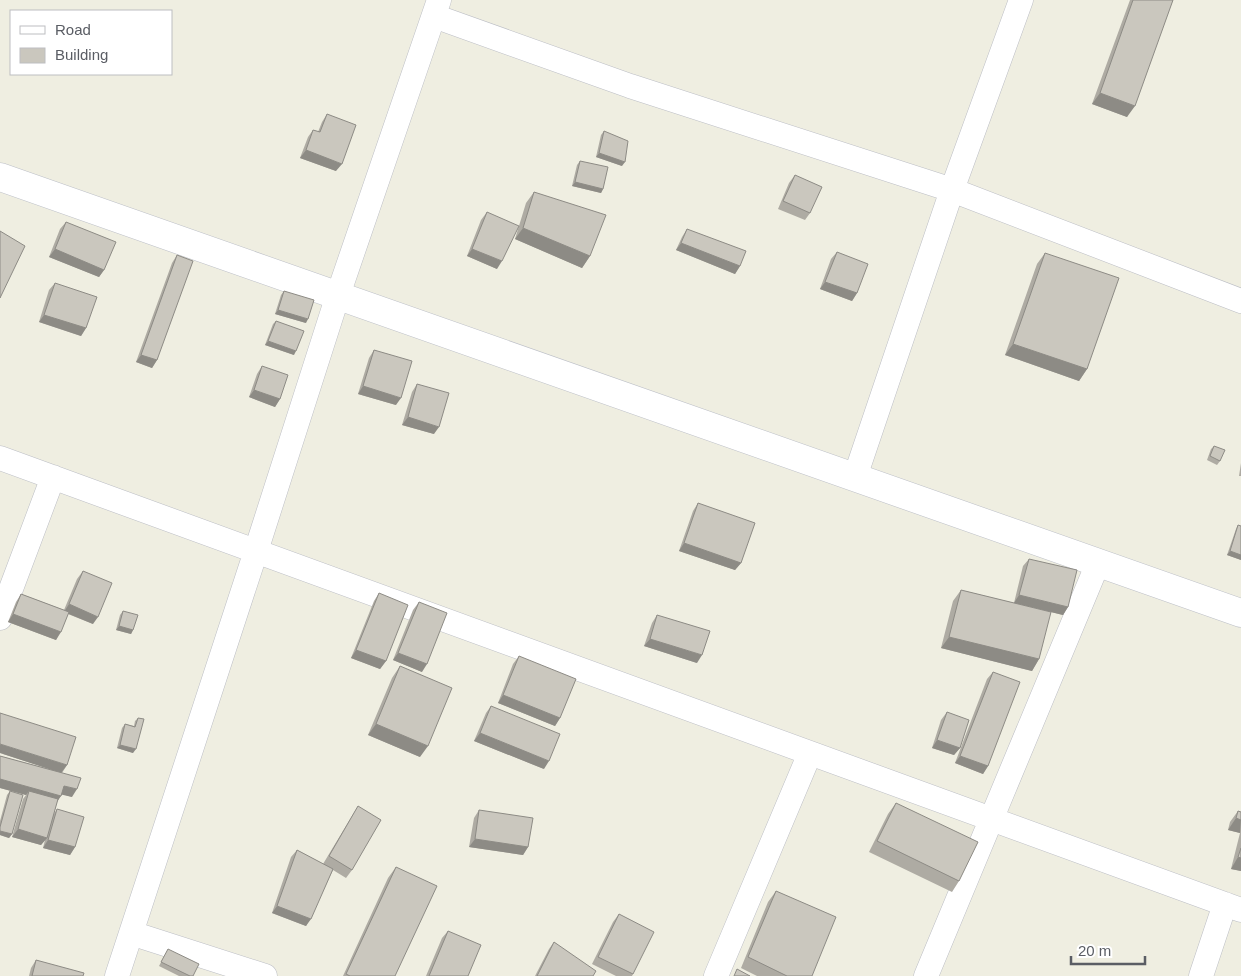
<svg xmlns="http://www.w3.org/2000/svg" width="1241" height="976" font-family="Helvetica,sans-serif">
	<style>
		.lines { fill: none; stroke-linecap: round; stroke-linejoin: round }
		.minor-casing { stroke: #bcbec5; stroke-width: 25 }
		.secondary-casing { stroke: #bcbfc7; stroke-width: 29 }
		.minor { stroke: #fff; stroke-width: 24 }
		.secondary { stroke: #fff; stroke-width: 28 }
		.wall { fill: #aeaba3 }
		.shaded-wall { fill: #8d8b85 }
		.building { fill: #cac7be; stroke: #8d8b85 }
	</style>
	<rect width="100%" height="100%" fill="#efeee1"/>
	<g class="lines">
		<g class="minor-casing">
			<path id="minor" d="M434,16L630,86L952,190L1241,301
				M0,458L1241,910
				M855,477L952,190L1021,0
				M0,618L53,477
				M131,933L265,976
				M117,976L256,551L338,295L439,0
				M716,976L810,753
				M926,976L1098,563
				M1201,976L1225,904"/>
		</g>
		<g class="secondary-casing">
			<path id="secondary" d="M0,177L1241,613"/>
		</g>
		<use href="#minor" class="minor"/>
		<use href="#secondary" class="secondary"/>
	</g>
	<path class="wall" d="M1130,0H1173L1127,117L1092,104Z
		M327,114L336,171L300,158L308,137L313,130L318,132L322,122Z
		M604,131L622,166L596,157L601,135Z
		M580,161L603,189L601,193L572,186L577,165Z
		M795,175L810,213L805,220L778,209L789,183Z
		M534,192L590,256L582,268L515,239L526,203Z
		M487,212L497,269L467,256L481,220Z
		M66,222L104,270L99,277L49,257L60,229Z
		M687,229L740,266L735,274L676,250L682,237Z
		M837,252L857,293L852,301L820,289L831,259Z
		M1045,253L1087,369L1079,381L1005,355L1037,264Z
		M177,255L157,360L152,368L136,362L172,263Z
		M55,283L86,328L81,336L39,322L49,290Z
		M284,291L306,323L275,314L281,295Z
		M276,321L294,355L265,345L273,324Z
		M374,350L396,405L358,394L369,358Z
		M262,366L280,399L275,407L249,397L257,374Z
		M417,384L434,434L402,425L412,392Z
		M1214,446L1220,461L1217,465L1207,460L1211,449Z
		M1241,463V476H1239Z
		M698,503L741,563L735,570L679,551L693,511Z
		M1238,525L1241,560L1227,555L1236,529Z
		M1029,559L1068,607L1063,615L1019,604L1039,659L1032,671L941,648L953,601L961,590L1014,603L1023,566Z
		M83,571L93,624L68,614L56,640L8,622L16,602L21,594L64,610L77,579Z
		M379,593L386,661L380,669L351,658L374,601Z
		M419,602L422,672L393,660L413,610Z
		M123,611L133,630L131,634L116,630L120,615Z
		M657,615L697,663L644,646L652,623Z
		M519,656L560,718L555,726L498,703L513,664Z
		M400,666L420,757L368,735L392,678Z
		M993,672L988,766L983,774L955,763L987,679Z
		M491,706L544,769L474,741L486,713Z
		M947,712L960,748L954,755L932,748L941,720Z
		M138,718L133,753L117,748L122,728L125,724L134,726L135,721Z
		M0,753L67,765L62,773L72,797L62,794L57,802L54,814L57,809L75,847L70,855L43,848L45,840L41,845L12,837L23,799L26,795L0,788V756L56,771Z
		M10,791L12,834L9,838L0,835V821L7,795Z
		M896,803L959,881L952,892L869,852L888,814Z
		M358,806L352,870L346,878L333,870L306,926L272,913L291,857L297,850L323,864Z
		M479,810L528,847L523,855L469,847L474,818Z
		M1238,811L1241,812V871L1231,869L1240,833L1228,830L1230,822Z
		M396,867L395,976H343L388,878Z
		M776,891L812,976H757L741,968L768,902Z
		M619,914L633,974L632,976H616L592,964L613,922Z
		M448,931L468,976H426L442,938Z
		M554,942L593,976H535L549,949Z
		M168,949L193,976H179L159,966Z
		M36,960L83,976H29L31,968Z"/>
	<path class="shaded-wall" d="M1100,93L1135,106L1127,117L1092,104Z
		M306,150L342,164L336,171L300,158Z
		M599,153L625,162L622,166L596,157Z
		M575,182L603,189L601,193L572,186Z
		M523,228L590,256L582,268L515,239Z
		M681,243L740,266L735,274L676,250Z
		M55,249L104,270L99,277L49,257Z
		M472,249L502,261L497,269L467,256Z
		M825,282L857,293L852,301L820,289Z
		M278,310L308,319L306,323L275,314Z
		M44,315L86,328L81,336L39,322Z
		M268,341L296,351L294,355L265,345Z
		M1013,344L1087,369L1079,381L1005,355Z
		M141,355L157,360L152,368L136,362Z
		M363,386L401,398L396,405L358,394Z
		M254,390L280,399L275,407L249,397Z
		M408,417L439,427L434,434L402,425Z
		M684,543L741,563L735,570L679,551Z
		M1230,551L1241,555V560L1227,555Z
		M1019,595L1068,607L1063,615L1014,603Z
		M69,604L98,617L93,624L64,612Z
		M13,614L61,632L56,640L8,622Z
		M119,626L133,630L131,634L116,630Z
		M949,637L1039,659L1032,671L941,648Z
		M650,639L702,655L697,663L644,646Z
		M356,650L386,661L380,669L351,658Z
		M398,653L427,664L422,672L393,660Z
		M503,695L560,718L555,726L498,703Z
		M376,724L428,746L420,757L368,735Z
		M480,733L549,761L544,769L474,741Z
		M937,740L960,748L954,755L932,748Z
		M0,744L67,765L61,773L0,753Z
		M120,745L136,749L133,753L117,748Z
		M960,756L988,766L983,774L955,763Z
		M0,779L61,796L56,803L29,791L26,795L0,788Z
		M64,786L77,789L72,797L59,794Z
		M1236,818L1241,820L1240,833L1228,830Z
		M18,829L47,838L41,845L12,837Z
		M0,831L12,834L9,838L0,835Z
		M475,839L528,847L523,855L469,847Z
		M48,840L75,847L70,855L43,848Z
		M1238,857L1241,858V871L1231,869Z
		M277,906L311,919L306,926L272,913Z"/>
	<path class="building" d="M1133,0H1173L1135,106L1100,93Z
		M327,114L356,125L342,164L306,150L313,130L320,132Z
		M604,131L628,141L625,162L599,153Z
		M580,161L608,167L603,189L575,182Z
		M795,175L822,187L810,213L783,201Z
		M534,192L606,215L590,256L523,228Z
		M487,212L519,226L502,261L472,249Z
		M66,222L116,242L104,270L55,249Z
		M687,229L746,251L740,266L681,243Z
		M0,231L25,246L0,298Z
		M837,252L868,264L857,293L825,282Z
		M1045,253L1119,278L1087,369L1013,344Z
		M177,255L193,261L157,360L141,355Z
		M55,283L97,297L86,328L44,315Z
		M284,291L314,300L308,319L278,310Z
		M276,321L304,331L296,351L268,341Z
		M374,350L412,361L401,398L363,386Z
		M262,366L288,375L280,399L254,390Z
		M417,384L449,393L439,427L408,417Z
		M1214,446L1225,450L1220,461L1210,456Z
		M698,503L755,523L741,563L684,543Z
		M1238,525L1241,526V555L1230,551Z
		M1029,559L1077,570L1068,607L1019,595Z
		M83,571L112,583L98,617L69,604Z
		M961,590L1051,612L1039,659L949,637Z
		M379,593L408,605L386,661L356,650Z
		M21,594L69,612L61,632L13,614Z
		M419,602L447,613L427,664L398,653Z
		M123,611L138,615L133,630L119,626Z
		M657,615L710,631L702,655L650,639Z
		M519,656L576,679L560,718L503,695Z
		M400,666L452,688L428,746L376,724Z
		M993,672L1020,682L988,766L960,756Z
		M491,706L560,734L549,761L480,733Z
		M947,712L969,720L960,748L937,740Z
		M0,713L76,737L67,765L0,744Z
		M138,718L144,719L136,749L120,745L125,724L135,727Z
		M0,756L81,778L77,789L64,786L61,796L0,779Z
		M10,791L23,795L12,834L0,831V827Z
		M29,791L58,799L47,838L18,829Z
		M896,803L978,842L959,881L877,841Z
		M358,806L381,820L352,870L329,856Z
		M57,809L84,817L75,847L48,840Z
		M479,810L533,818L528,847L475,839Z
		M1238,811L1241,812V820L1236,818Z
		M1241,848V858L1238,857Z
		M297,850L333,869L311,919L277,906Z
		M396,867L437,886L395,976H350L346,974Z
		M776,891L836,917L812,976H787L748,957Z
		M619,914L654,932L633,974L598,957Z
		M448,931L481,945L468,976H429Z
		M554,942L596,971L593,976H537Z
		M168,949L199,964L193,976H190L161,962Z
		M36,960L84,973L83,976H32Z
		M737,969L750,976H734Z"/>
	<rect x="10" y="10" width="162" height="65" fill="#ffffff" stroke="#bdbec1"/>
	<rect x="20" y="26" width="25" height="8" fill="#ffffff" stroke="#bdbec1"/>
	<text x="55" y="35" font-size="15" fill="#5a5d64">Road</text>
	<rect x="20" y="48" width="25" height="15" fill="#cac7be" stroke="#bdbec1"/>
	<text x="55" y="60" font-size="15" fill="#5a5d64">Building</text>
	<path d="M1071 956v8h74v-8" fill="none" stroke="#5a5d64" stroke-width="2.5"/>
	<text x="1078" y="956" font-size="15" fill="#5a5d64" stroke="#ffffff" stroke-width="4" paint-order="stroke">20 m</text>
</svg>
